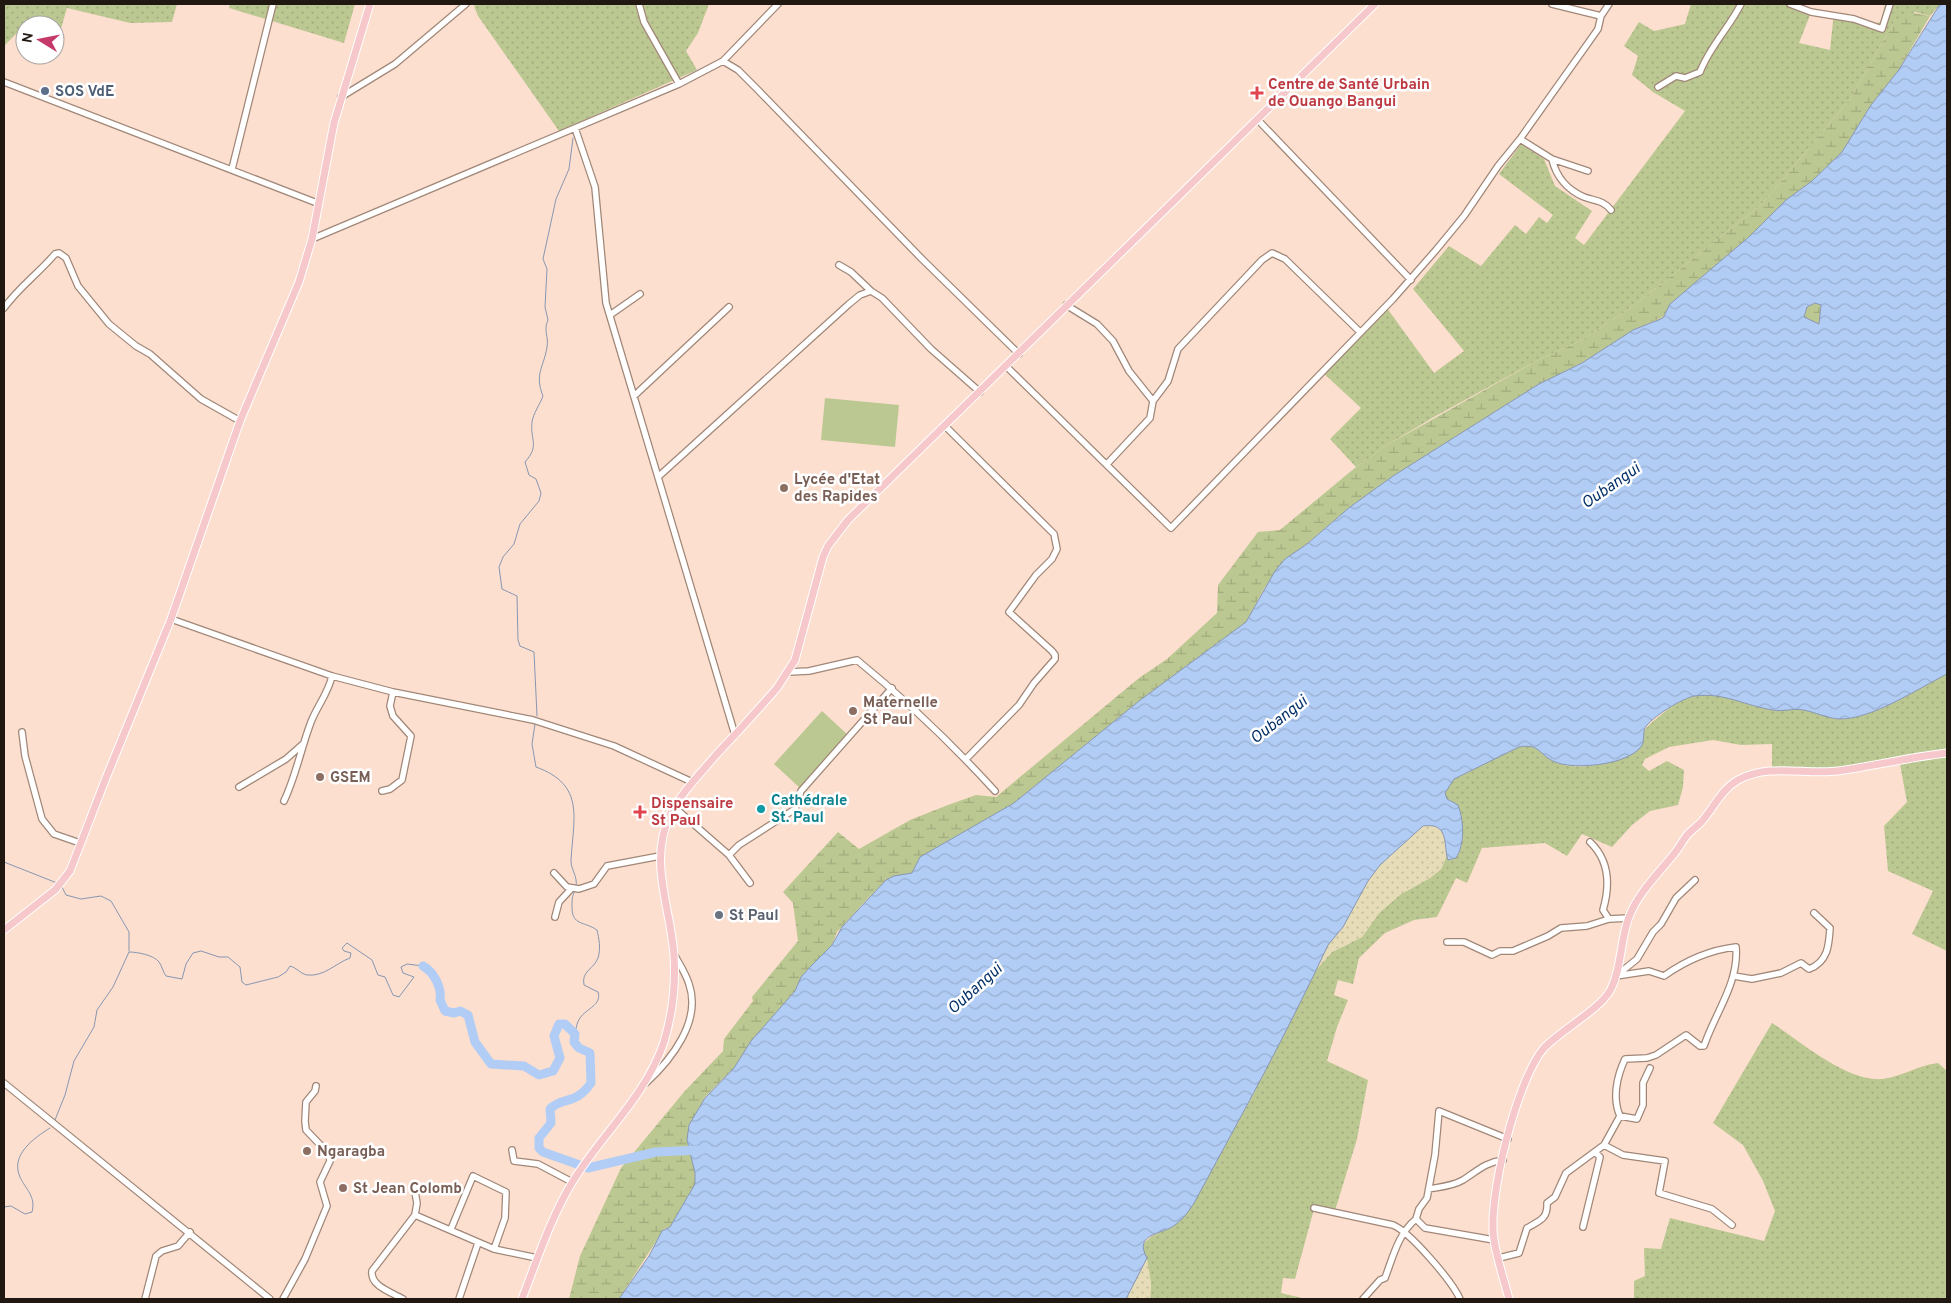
<svg xmlns="http://www.w3.org/2000/svg" width="1951" height="1303" font-family="Overpass,sans-serif">
	<style>
		.grass { fill: url(#grass-dots) }
		.wetland { fill: url(#wetland-marsh) }
		.sand { fill: url(#sand-dots) }
		.green { fill: #bcc892 }
		.water { fill: url(#water-waves); stroke: #8797b1; fill-rule: evenodd }
		.lines { fill: none; stroke-linecap: round; stroke-linejoin: round }
		.stream { stroke: #8797b1; stroke-width: 1 }
		.river { stroke: #b2cdf5; stroke-width: 9 }
		.minor-casing { stroke: #a18778; stroke-width: 8 }
		.major-casing { stroke: #fff; stroke-width: 9 }
		.minor { stroke: #fff; stroke-width: 5.5 }
		.major { stroke: #f6c8cb; stroke-width: 7 }
		.service-dot { fill: #5c6f8a; stroke: #fff; stroke-width: 2 }
		.health-dot { fill: #e0444e; stroke: #fff; stroke-width: 2 }
		.education-dot { fill: #8d6e63; stroke: #fff; stroke-width: 2 }
		.culture-dot { fill: #0f9aa8; stroke: #fff; stroke-width: 2 }
		.worship-dot { fill: #6b7280; stroke: #fff; stroke-width: 2 }
		.labels { text-anchor: middle; stroke-width: 5; stroke-linejoin: round; paint-order: stroke }
		.health-label { font-size: 15px; font-weight: bold; fill: #be3a42; stroke: #fff; text-anchor: start }
		.service-label { font-size: 15px; font-weight: bold; fill: #4e5e75; stroke: #fff; text-anchor: start }
		.education-label { font-size: 15px; font-weight: bold; fill: #785e54; stroke: #fff; text-anchor: start }
		.culture-label { font-size: 15px; font-weight: bold; fill: #0d838f; stroke: #fff; text-anchor: start }
		.worship-label { font-size: 15px; font-weight: bold; fill: #5b616d; stroke: #fff; text-anchor: start }
		.water-label { font-size: 16px; font-style: italic; fill: #06326a; stroke: #fff }
	</style>
	<defs>
		<pattern id="grass-dots" width="8" height="8" patternUnits="userSpaceOnUse" patternTransform="scale(1.25)"><rect width="8" height="8" fill="#bcc892"/><path d="M2 2h.1M6 6h.1" fill="none" stroke="#a1ab7d" stroke-width="1.8" stroke-linecap="round"/></pattern>
		<pattern id="wetland-marsh" width="20" height="14" patternUnits="userSpaceOnUse" patternTransform="scale(1.25)"><rect width="20" height="14" fill="#bcc892"/><path d="M1 5h8M5 5V1M11 12h8M15 12V8" fill="none" stroke="#a1ab7d"/></pattern>
		<pattern id="sand-dots" width="8" height="8" patternUnits="userSpaceOnUse" patternTransform="scale(1.25)"><rect width="8" height="8" fill="#e6dcb7"/><path d="M2 2h.1M6 6h.1" fill="none" stroke="#c5bc9c" stroke-width="1.8" stroke-linecap="round"/></pattern>
		<pattern id="water-waves" width="16" height="10" patternUnits="userSpaceOnUse" patternTransform="scale(1.25)"><rect width="16" height="10" fill="#b2cdf5"/><path d="M0 5q4-4 8 0t8 0" fill="none" stroke="#99afd1"/></pattern>
	</defs>
	<rect width="100%" height="100%" fill="#fcdfcf"/>
	<path class="grass" d="M4,4H177L172,22L130,23L67,8L60,32L55,31V25H25V29H21L4,46Z
		M230,4H355L344,43L229,8Z
		M477,4H709L698,33L686,51L697,70L559,131L478,16L474,6Z
		M1691,4H1797L1812,10L1799,43L1830,50L1834,12L1876,23L1881,22L1885,4H1940L1930,16L1915,12L1894,22L1850,99L1762,204L1636,304L1584,339L1536,361L1434,417L1387,445L1356,467L1330,439L1361,408L1320,370L1384,304L1434,373L1464,351L1413,289L1449,246L1481,266L1515,225L1526,234L1539,217L1547,223L1553,215L1499,174L1521,144L1544,159L1555,186L1592,211L1575,238L1584,245L1685,111L1653,92L1632,75L1638,56L1624,46L1639,22L1654,31L1685,24Z
		M1947,674V951L1912,934L1933,891L1888,871L1884,826L1907,802L1899,759L1868,766L1772,772V744L1741,745L1713,740L1669,747L1645,759L1642,765L1649,771L1667,761L1684,770L1683,787L1678,805L1650,811L1632,825L1612,847L1582,834L1567,856L1545,843L1482,848L1467,883L1456,878L1437,917L1414,920L1385,933L1359,958L1353,984L1338,980L1334,995L1348,1000L1337,1027L1327,1061L1368,1080L1357,1139L1334,1214L1314,1209L1295,1279L1283,1278L1281,1293L1306,1299H1150L1151,1283L1142,1251L1144,1243L1152,1236L1174,1226L1192,1206L1253,1095L1317,969L1332,952L1362,937L1379,913L1401,894L1430,878L1441,869L1447,855V858L1452,860C1468,853 1466,804 1447,799L1445,793L1454,779L1519,747C1540,743 1540,756 1557,763C1583,772 1615,762 1637,750C1644,728 1644,729 1662,714C1706,678 1725,702 1772,710C1783,712 1792,708 1802,710C1817,712 1831,721 1847,719C1883,713 1915,690 1947,674Z
		M1772,1023C1801,1042 1847,1082 1882,1079C1899,1078 1918,1065 1938,1063L1947,1071V1299H1634V1281L1645,1276L1644,1248L1661,1249L1670,1218L1764,1241L1775,1211L1763,1181L1743,1145L1713,1123Z"/>
	<path class="wetland" d="M1908,12L1930,16L1898,71L1871,105L1842,152L1812,181L1786,200L1750,236L1671,304L1663,317L1633,330L1582,363L1539,384L1393,476L1350,507L1297,552L1265,587L1246,622L1139,701L1014,803L920,857L912,873L890,878L870,896L837,932L832,945L812,965L801,977L795,991L751,1041L734,1068L705,1097L689,1125L687,1140L695,1173V1184L670,1227L664,1229L619,1299H569L580,1256L621,1168L684,1092L723,1051L724,1039L753,1001L752,997L798,941L793,903L783,892L838,832L859,849L910,820L948,805L976,795L996,797L1139,678L1167,659L1217,613L1218,585L1258,532L1280,530L1356,467L1387,445L1536,361L1584,339L1636,304L1762,204L1850,99L1894,22Z
		M1815,303L1821,305L1819,324L1804,317L1807,307Z"/>
	<path class="sand" d="M1431,825L1442,831L1446,840L1447,855L1441,869L1430,878L1401,894L1379,913L1362,937L1332,952L1317,969L1328,945L1343,927L1368,881L1380,865L1414,833L1420,828Z
		M1147,1258L1151,1283L1150,1299H1126Z"/>
	<path class="green" d="M825,398L899,405L895,447L821,440Z
		M822,711L848,735L800,788L774,764Z"/>
	<path class="water" d="M1940,4H1947V674C1919,688 1871,720 1839,719C1826,718 1815,712 1803,710C1792,708 1783,712 1773,710C1746,706 1723,692 1695,696C1684,697 1650,718 1645,728C1643,732 1644,738 1643,743C1640,753 1621,760 1612,762C1596,766 1570,768 1555,762C1539,755 1540,743 1519,747L1454,779L1445,793L1447,799L1458,805C1464,821 1465,844 1456,858L1448,860C1443,845 1450,822 1423,826L1380,865L1368,881L1343,927L1328,945C1289,1029 1244,1111 1200,1192C1194,1204 1186,1217 1175,1225C1162,1235 1133,1233 1147,1258L1126,1299H619L649,1256L662,1231L670,1227L695,1184V1173L687,1140L689,1125L705,1098L734,1068L751,1041L795,991L801,977L812,965L832,945L842,927L886,880L894,876L912,873L920,857L1014,803L1139,701L1246,622L1275,571L1285,559L1307,544L1350,507L1393,476L1539,384L1582,363L1633,330L1663,318L1670,304L1750,236L1786,200L1812,181L1842,152L1871,105L1898,71ZM1815,303L1821,305L1819,324L1804,317L1807,307Z"/>
	<g class="lines">
		<path class="stream" d="M537,716L534,652L520,646L518,640L517,596L502,589L499,567L503,557L514,544L520,524L539,501L541,493L536,479L529,475L525,462C540,445 530,441 532,422C533,414 540,404 543,396C534,374 544,367 547,347C549,337 543,330 548,320L545,307L547,269L543,259L556,199L569,169L573,138
			M535,724L532,744L536,767C586,785 573,819 571,861C571,870 578,876 576,887
			M4,862L57,883
			M62,887L66,895L81,899L101,896L111,901L129,932V951
			M575,1034C576,1028 577,1022 580,1018C587,1008 602,1005 598,992L584,985C581,971 594,969 598,958C601,948 599,939 597,930C584,921 572,926 572,907C572,900 572,896 575,891
			M55,1120L65,1095L74,1061L94,1027L97,1010L113,987L129,952C137,952 154,955 159,962C162,966 163,972 166,976L182,979L186,964L193,953L201,951L219,957H228L240,967L242,982L246,985L278,977L286,972L290,966C297,968 301,974 307,975C324,977 336,963 350,958L351,953L344,951L342,948L347,943L372,960L378,975L385,977L393,995L399,997L414,977L403,973L401,967L407,964L423,966
			M4,1207L11,1206L25,1214L32,1212C36,1196 26,1190 20,1177C10,1155 34,1138 50,1128"/>
		<path class="river" d="M423,966C434,972 442,988 440,1000L445,1011L454,1013L460,1011L468,1015L475,1042L491,1064L524,1066L539,1075L553,1071L560,1058L554,1036L559,1024H565L575,1034L574,1042L579,1048L590,1053L591,1083C575,1106 563,1096 550,1109L551,1123L539,1138V1148L543,1152L588,1168L656,1152L701,1150"/>
		<g class="minor-casing">
			<path id="minor" d="M639,4L644,22L679,84
				M1552,4L1601,16
				M1790,4L1811,12L1854,19L1882,29L1890,4
				M723,61L738,70L758,90L922,259L1019,354
				M4,82L317,203
				M1658,87L1676,76L1685,78L1700,72C1710,46 1729,28 1741,4
				M341,97L395,64L466,4
				M1257,119L1411,280
				M575,128L595,187L606,303L735,735
				M1520,139L1552,159L1588,171
				M1552,159C1556,176 1567,190 1584,197C1595,201 1603,200 1611,210
				M232,169L273,4
				M312,239L679,84L723,61L778,4
				M839,265L851,272L871,291L882,298L931,349L980,392
				M1066,305L1097,324L1113,341L1129,371L1153,401
				M4,308C20,286 38,274 55,254L59,253L66,258L78,286L109,324L136,346L150,354L201,399L240,421
				M610,315L640,294
				M1007,367L1171,528L1393,299L1436,250L1464,216L1498,166L1520,139L1586,46L1598,29L1601,16L1609,4
				M634,396L729,307
				M945,426L1054,534L1057,549L1052,559L1036,575L1009,612L1052,651L1055,655V659L1034,683L1019,705L966,759
				M1107,464L1150,418L1153,401L1168,381L1178,349L1262,260L1272,253L1285,259L1360,332
				M658,477L849,304L860,295L871,291
				M171,619L332,676L393,692L533,720L614,746L692,782
				M789,672L809,671L857,660C906,700 952,744 995,791
				M22,732L25,756L42,819L54,834L80,843
				M239,787L286,759L303,744
				M382,791L390,789L402,780L411,736L393,716L390,706L393,692
				M284,801C296,776 301,748 311,722C317,706 328,694 332,676
				M674,807L729,855L750,883
				M1590,842C1610,861 1610,886 1603,910L1609,919
				M729,855L739,845L795,809L801,791L892,688
				M554,873L567,887L579,889L594,884L607,866L660,856
				M555,917L559,902L572,888
				M1447,942H1464L1492,955L1500,951H1513L1548,936L1561,928L1587,926L1609,919L1629,918
				M1616,976L1649,971L1664,976C1685,961 1710,950 1736,947C1739,983 1715,1013 1704,1046H1700L1686,1035L1656,1055L1647,1058L1625,1059C1617,1076 1612,1098 1620,1116
				M1616,976L1637,959L1653,932L1661,924L1676,898L1695,880
				M1734,976L1752,979L1781,973L1801,963L1809,969C1828,962 1829,945 1830,928L1814,913
				M4,1083L270,1299
				M646,1083C671,1060 702,1021 689,984C686,974 680,965 675,956
				M1604,1145L1623,1155L1665,1161L1659,1193L1712,1209L1732,1225
				M512,1150L514,1161L538,1164L572,1182
				M1429,1189C1440,1187 1453,1186 1463,1180C1477,1171 1486,1162 1503,1160
				M1314,1208L1393,1225C1410,1232 1452,1281 1460,1299
				M415,1215L494,1249L537,1258
				M1416,1219L1425,1228L1494,1240
				M1583,1227L1600,1157L1595,1152
				M451,1229L473,1176L506,1192L505,1218L494,1249
				M1499,1258L1519,1253L1527,1228C1539,1221 1548,1219 1547,1203L1555,1197L1566,1173L1604,1145L1620,1116L1637,1119L1643,1105V1083L1650,1068
				M145,1299L156,1256L162,1251L178,1246L190,1232
				M283,1299L305,1259L327,1206L320,1182L330,1161L329,1154L306,1130L305,1121L306,1102L315,1091L316,1086
				M403,1299C391,1292 370,1286 372,1271L415,1215L417,1203L415,1192
				M459,1299L478,1243
				M1363,1299L1380,1280L1385,1278C1393,1257 1398,1234 1416,1219L1419,1209L1427,1198L1435,1155L1439,1111L1508,1139"/>
		</g>
		<g class="major-casing">
			<path id="major" d="M4,930L55,890L70,871L106,778L171,619L240,421L299,282L312,239L334,123L370,4
				M522,1299C537,1260 551,1217 573,1181C602,1134 646,1096 664,1042C672,1015 676,985 674,956C671,908 648,862 670,815C681,793 700,774 716,755C737,733 757,711 777,688L795,660L823,557L828,546L848,520L1375,4
				M1509,1299C1504,1280 1497,1259 1494,1240C1487,1199 1517,1079 1544,1048C1562,1029 1601,1009 1611,989C1622,967 1620,940 1629,917C1638,893 1658,874 1674,854C1679,848 1683,840 1688,834C1693,829 1699,825 1703,820C1714,807 1722,789 1738,780C1770,763 1804,775 1838,771C1875,766 1910,757 1947,753"/>
		</g>
		<use href="#minor" class="minor"/>
		<use href="#major" class="major"/>
	</g>
	<circle class="service-dot" cx="45" cy="91" r="5"/>
	<g class="health-dot">
		<path d="M1254.5 85.5h5v5h5v5h-5v5h-5v-5h-5v-5h5z"/>
		<path d="M637.5 804.5h5v5h5v5h-5v5h-5v-5h-5v-5h5z"/>
	</g>
	<g class="education-dot">
		<circle cx="784" cy="488" r="5"/>
		<circle cx="853" cy="711" r="5"/>
		<circle cx="320" cy="777" r="5"/>
		<circle cx="307" cy="1151" r="5"/>
		<circle cx="343" cy="1188" r="5"/>
	</g>
	<circle class="culture-dot" cx="761" cy="809" r="5"/>
	<circle class="worship-dot" cx="719" cy="915" r="5"/>
	<g class="labels">
		<g class="health-label">
			<text x="1268" y="89">Centre de Santé Urbain<tspan x="1268" dy="17">de Ouango Bangui</tspan></text>
			<text x="651" y="808">Dispensaire<tspan x="651" dy="17">St Paul</tspan></text>
		</g>
		<g class="service-label">
			<text x="55" y="96">SOS VdE</text>
		</g>
		<g class="education-label">
			<text x="794" y="484">Lycée d'Etat<tspan x="794" dy="17">des Rapides</tspan></text>
			<text x="863" y="707">Maternelle<tspan x="863" dy="17">St Paul</tspan></text>
			<text x="330" y="782">GSEM</text>
			<text x="317" y="1156">Ngaragba</text>
			<text x="353" y="1193">St Jean Colomb</text>
		</g>
		<g class="culture-label">
			<text x="771" y="805">Cathédrale<tspan x="771" dy="17">St. Paul</tspan></text>
		</g>
		<g class="worship-label">
			<text x="729" y="920">St Paul</text>
		</g>
		<g class="water-label">
			<text transform="translate(1610 485) rotate(-35)" y="6">Oubangui</text>
			<text transform="translate(1278 719) rotate(-38)" y="6">Oubangui</text>
			<text transform="translate(974 988) rotate(-42)" y="6">Oubangui</text>
		</g>
	</g>
	<rect width="1951" height="1303" fill="none" stroke="#221812" stroke-width="10"/>
	<g transform="translate(40 40) rotate(280)"><circle r="24" fill="#ffffff" stroke="#a7a3a0"/>
	<path d="M0-4L9 19L0 12L-9 19Z" fill="#c5396b"/>
	<text y="-8" font-size="14" font-weight="bold" text-anchor="middle" fill="#221812">N</text>
	</g>
</svg>
